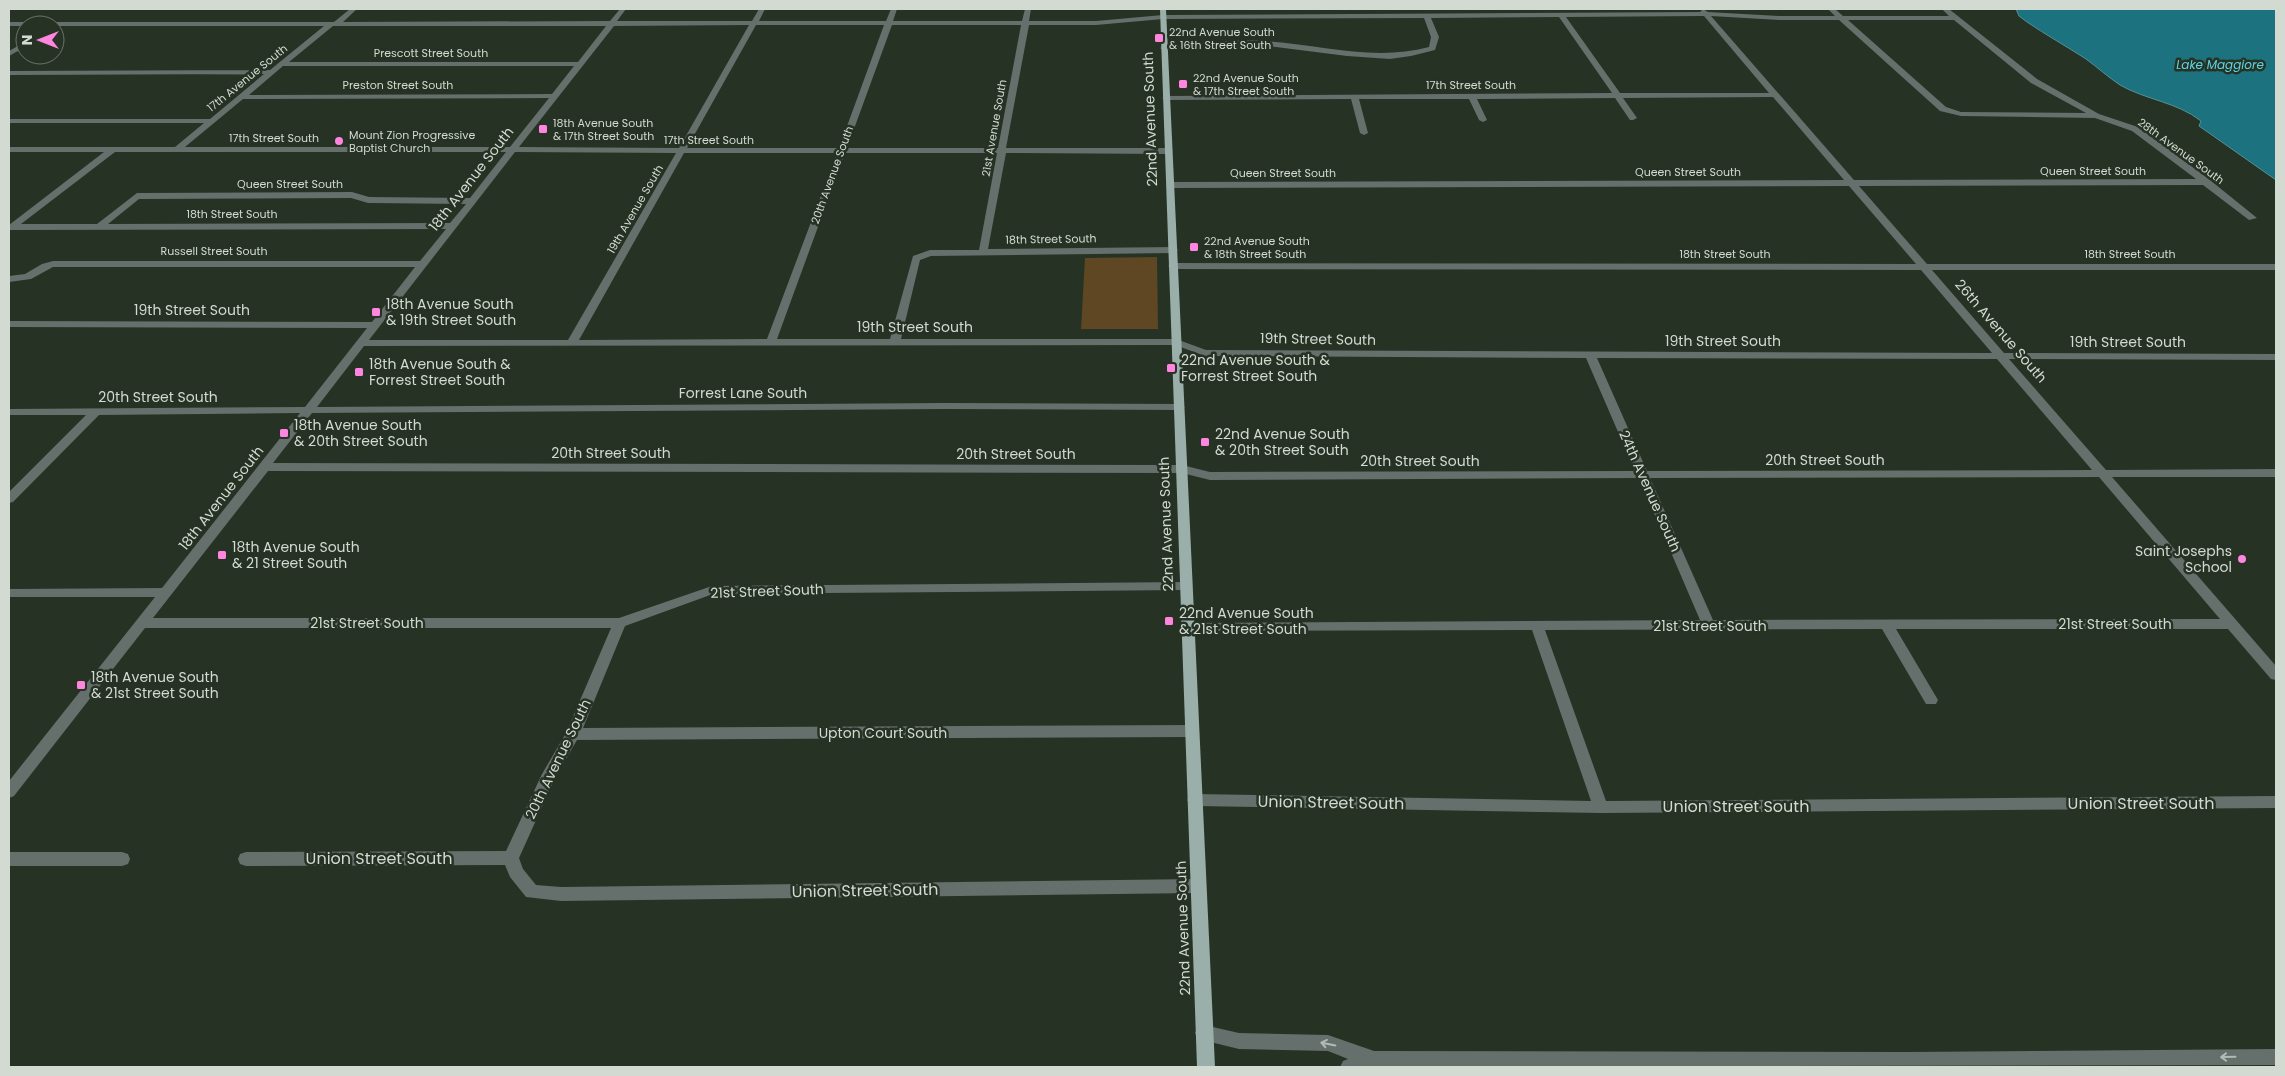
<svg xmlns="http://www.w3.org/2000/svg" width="2285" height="1076" font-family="Poppins,sans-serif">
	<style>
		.green { fill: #5e4722 }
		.water { fill: #1c727e; stroke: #539197 }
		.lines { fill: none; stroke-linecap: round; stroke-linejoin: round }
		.minor { fill: #656f6c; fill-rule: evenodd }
		.major { fill: #9aafa9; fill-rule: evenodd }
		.oneway { stroke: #b1bab3 }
		.poi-dot { fill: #ff85df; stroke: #253224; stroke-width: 2 }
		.labels { text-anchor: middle; stroke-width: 5; stroke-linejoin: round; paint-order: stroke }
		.far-poi-label { font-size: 11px; fill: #d2dad1; stroke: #253224; text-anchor: start }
		.far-street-label { font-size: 11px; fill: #d2dad1; stroke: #253224 }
		.far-water-label { font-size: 12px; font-style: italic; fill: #5dd5e8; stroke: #253224 }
		.street-label { font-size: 14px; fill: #d2dad1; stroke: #253224 }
		.poi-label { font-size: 14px; fill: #d2dad1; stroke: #253224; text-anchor: start }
		.near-street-label { font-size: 16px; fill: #d2dad1; stroke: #253224 }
	</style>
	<rect width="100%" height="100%" fill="#253224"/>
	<path class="green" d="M1157,257L1158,329H1081L1085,258Z"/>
	<path class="water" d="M2016,9H2276V180L2199,126L2201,121C2177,102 2146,100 2120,85C2108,77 2097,67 2086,59C2066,46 2046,35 2027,22L2019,16Z"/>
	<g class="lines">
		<path class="minor" d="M350,9H357L343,22L610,21L620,9H626L617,21H752L759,9H765L759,21H886L891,9H897L893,21H1022L1025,9H1031L1029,21H1096L1163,15L1700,12L1703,9L1708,12L1779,16H1835L1828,9H1835L1843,16H1949L1942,9H1949L2037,79L2099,114L2138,127L2210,180L2257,218L2249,220L2203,185L1859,186L1927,264H2276V270H1932L2004,353L2276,354V360L2009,359L2106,470L2276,469V477H2112L2276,666V680L2271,679L2228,629H1896L1938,700L1936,704H1926L1882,629L1545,630L1606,801L2276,796V808L1601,813L1195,806L1190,804L1187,800L1190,796L1195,794L1591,801L1532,630L1188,631L1183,629L1181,626L1183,623L1700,620L1639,478L1210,480L1182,473L268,471L153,618H619L712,586L1186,582L1193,586L1186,590L713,594L625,626L583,728L1192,725L1197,727L1199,731L1197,735L1192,737L577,740L556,776L519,858L523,869L536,885L561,887L1198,879L1204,881L1206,886L1204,891L1198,893L561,901L526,897L510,877L505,865L246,866L240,864L238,859L240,854L246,852L506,851L542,774L566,733L611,628H145L14,796L9,798V781L155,597H9V589L162,588L300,413L99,415L13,502L9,503V492L86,415H9V409L305,407L367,328L9,327V321L372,322L415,267H53L31,279L9,282V276L25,274L42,264L53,261H420L446,229L9,230V225L104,152H9V147H175L204,123H9V119H210L264,74L9,75V71L270,70L324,26H9V22H334ZM1704,16L1769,93H1620L1566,17ZM1711,16L1779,20H1839L1940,111L1961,116L2095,118L2132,131L2196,179L1854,180ZM1559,17L1612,93L1166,96L1162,98L1166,100L1351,99L1360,133L1364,135L1368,133L1359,99H1469L1479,120L1483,122L1487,120L1477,99L1615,98L1630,120H1633L1637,118L1623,98L1773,97L1844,180L1170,182L1166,185L1170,188L1849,186L1916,264L1173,263L1168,266L1173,269L1921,270L1992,353L1206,350L1176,339H901L920,260L931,256L1173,253L1178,250L1173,247L988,249L1006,153L1169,154L1173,151L1169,148H1006L1029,25H1096L1163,19L1424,18L1431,37L1429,47C1373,62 1319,44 1263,41C1230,39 1197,44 1164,46L1160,48L1164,50L1261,45L1347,56L1390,59L1411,56L1435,50L1439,37L1431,18ZM1848,20H1954L2031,83L2086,113L1961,112L1946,107ZM749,25L679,148L519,147L614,26ZM756,25H884L839,148H687ZM892,25H1021L998,148H847ZM333,26H606L578,62H289ZM283,66H574L552,94L249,95ZM549,98L510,147H185L243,99ZM115,152H506L470,198L369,197L352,192L137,193L97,224H21ZM515,152L676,153L568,340H369ZM684,153H837L767,339L579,340ZM845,153H997L979,250H930L913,256L890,339H777ZM351,198L368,203L466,204L450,223L108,224L139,199ZM1175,345L1205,356L1586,358L1635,471L1210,472L1182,465L273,463L312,413L944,409L1179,410L1185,407L1179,404L944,403L317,407L364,346ZM1597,358L1997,359L2092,470L1647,471ZM2099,477L2220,619L1713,620L1650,478Z
			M25,42V47L9,56V51Z
			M9,852H122L128,854L130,859L128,864L122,866H9Z
			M1204,1025L1239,1033L1328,1035L1374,1051L1907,1052L2276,1049V1065L1340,1067L1343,1061L1348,1059L1328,1051L1239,1049L1198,1039L1195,1033L1198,1027Z"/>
		<path class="major" d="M1160,9H1166L1215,1067H1197Z"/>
	</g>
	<defs><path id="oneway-shaft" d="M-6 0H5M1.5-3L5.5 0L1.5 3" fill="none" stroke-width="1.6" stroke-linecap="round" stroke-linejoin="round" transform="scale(1.25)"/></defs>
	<g class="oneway">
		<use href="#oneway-shaft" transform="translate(1328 1044) rotate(-168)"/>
		<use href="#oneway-shaft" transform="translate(2228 1057) rotate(179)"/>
	</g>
	<g class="poi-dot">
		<rect x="1154" y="33" width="10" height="10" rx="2.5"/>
		<rect x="1178" y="79" width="10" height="10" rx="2.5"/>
		<rect x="538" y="124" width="10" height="10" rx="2.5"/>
		<circle cx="339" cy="141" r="5"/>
		<rect x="1189" y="242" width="10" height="10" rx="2.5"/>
		<rect x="371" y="307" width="10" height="10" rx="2.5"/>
		<rect x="1166" y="363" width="10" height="10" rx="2.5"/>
		<rect x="354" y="367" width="10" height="10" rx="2.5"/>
		<rect x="279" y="428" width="10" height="10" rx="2.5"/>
		<rect x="1200" y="437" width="10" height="10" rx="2.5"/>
		<rect x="217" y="550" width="10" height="10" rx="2.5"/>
		<circle cx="2242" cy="559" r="5"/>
		<rect x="1164" y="616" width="10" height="10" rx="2.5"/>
		<rect x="76" y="680" width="10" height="10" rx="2.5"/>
	</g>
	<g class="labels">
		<g class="far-poi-label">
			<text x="1169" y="36">22nd Avenue South<tspan x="1169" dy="13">&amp; 16th Street South</tspan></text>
			<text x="1193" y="82">22nd Avenue South<tspan x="1193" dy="13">&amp; 17th Street South</tspan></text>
			<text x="553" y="127">18th Avenue South<tspan x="553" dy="13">&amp; 17th Street South</tspan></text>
			<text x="349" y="139">Mount Zion Progressive<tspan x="349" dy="13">Baptist Church</tspan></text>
			<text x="1204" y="245">22nd Avenue South<tspan x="1204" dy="13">&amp; 18th Street South</tspan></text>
		</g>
		<g class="far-street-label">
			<text x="431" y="57">Prescott Street South</text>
			<text transform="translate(247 78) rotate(-39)" y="4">17th Avenue South</text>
			<text x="398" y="89">Preston Street South</text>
			<text x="1471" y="89">17th Street South</text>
			<text transform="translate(994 128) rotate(-80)" y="4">21st Avenue South</text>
			<text x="274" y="142">17th Street South</text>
			<text x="709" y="144">17th Street South</text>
			<text transform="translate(2181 151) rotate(36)" y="4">28th Avenue South</text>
			<text x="2093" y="175">Queen Street South</text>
			<text x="1688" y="176">Queen Street South</text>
			<text x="1283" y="177">Queen Street South</text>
			<text transform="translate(832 175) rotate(-70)" y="4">20th Avenue South</text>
			<text x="290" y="188">Queen Street South</text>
			<text transform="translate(635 209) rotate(-60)" y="4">19th Avenue South</text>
			<text x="232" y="218">18th Street South</text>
			<text transform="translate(1051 239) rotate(-1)" y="4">18th Street South</text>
			<text x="214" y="255">Russell Street South</text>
			<text x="1725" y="258">18th Street South</text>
			<text x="2130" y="258">18th Street South</text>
		</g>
		<g class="far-water-label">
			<text x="2220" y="69">Lake Maggiore</text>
		</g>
		<g class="street-label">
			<text transform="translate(1150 119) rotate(-92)" y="5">22nd Avenue South</text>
			<text transform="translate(471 179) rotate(-52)" y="5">18th Avenue South</text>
			<text x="192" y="315">19th Street South</text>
			<text x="915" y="332">19th Street South</text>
			<text transform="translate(2001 331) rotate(49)" y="5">26th Avenue South</text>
			<text transform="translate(1318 339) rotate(1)" y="5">19th Street South</text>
			<text x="1723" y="346">19th Street South</text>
			<text x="2128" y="347">19th Street South</text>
			<text x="743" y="398">Forrest Lane South</text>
			<text x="158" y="402">20th Street South</text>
			<text x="611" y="458">20th Street South</text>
			<text x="1016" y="459">20th Street South</text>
			<text x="1825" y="465">20th Street South</text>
			<text x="1420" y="466">20th Street South</text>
			<text transform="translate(1650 491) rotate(66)" y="5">24th Avenue South</text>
			<text transform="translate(221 498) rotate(-52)" y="5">18th Avenue South</text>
			<text transform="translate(1166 524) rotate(-92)" y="5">22nd Avenue South</text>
			<text transform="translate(767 591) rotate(-2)" y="5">21st Street South</text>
			<text x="367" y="628">21st Street South</text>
			<text x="2115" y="629">21st Street South</text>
			<text x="1710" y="631">21st Street South</text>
			<text x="883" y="738">Upton Court South</text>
			<text transform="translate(558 759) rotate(-64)" y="5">20th Avenue South</text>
			<text transform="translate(1183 928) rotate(-92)" y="5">22nd Avenue South</text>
		</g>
		<g class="poi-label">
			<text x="386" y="309">18th Avenue South<tspan x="386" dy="16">&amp; 19th Street South</tspan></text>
			<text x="1181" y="365">22nd Avenue South &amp;<tspan x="1181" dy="16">Forrest Street South</tspan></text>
			<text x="369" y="369">18th Avenue South &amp;<tspan x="369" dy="16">Forrest Street South</tspan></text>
			<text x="294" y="430">18th Avenue South<tspan x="294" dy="16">&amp; 20th Street South</tspan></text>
			<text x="1215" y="439">22nd Avenue South<tspan x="1215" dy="16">&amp; 20th Street South</tspan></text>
			<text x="232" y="552">18th Avenue South<tspan x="232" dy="16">&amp; 21 Street South</tspan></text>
			<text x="2232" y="556" text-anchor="end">Saint Josephs<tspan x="2232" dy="16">School</tspan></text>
			<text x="1179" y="618">22nd Avenue South<tspan x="1179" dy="16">&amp; 21st Street South</tspan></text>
			<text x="91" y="682">18th Avenue South<tspan x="91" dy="16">&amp; 21st Street South</tspan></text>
		</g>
		<g class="near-street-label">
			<text transform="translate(1331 802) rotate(1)" y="6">Union Street South</text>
			<text x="2141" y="809">Union Street South</text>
			<text x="1736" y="812">Union Street South</text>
			<text x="379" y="864">Union Street South</text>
			<text transform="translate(865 890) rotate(-1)" y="6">Union Street South</text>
		</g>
	</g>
	<rect width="2285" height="1076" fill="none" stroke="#d2dad1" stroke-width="20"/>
	<g transform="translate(40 40) rotate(270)"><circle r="24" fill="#253224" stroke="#6a7569"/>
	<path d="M0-4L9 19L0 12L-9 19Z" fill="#ff85df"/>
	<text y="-8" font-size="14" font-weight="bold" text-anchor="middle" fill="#d2dad1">N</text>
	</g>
</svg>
